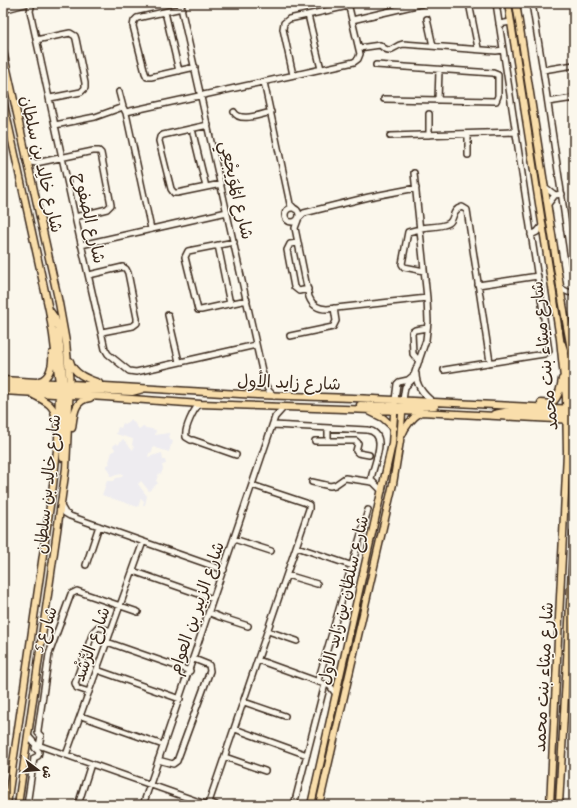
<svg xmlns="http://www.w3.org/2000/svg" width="577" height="808" font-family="Caveat,'Playpen Sans Arabic',sans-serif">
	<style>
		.built { fill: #eeecf0 }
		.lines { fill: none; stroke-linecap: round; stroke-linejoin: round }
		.minor-casing { stroke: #3b2a1e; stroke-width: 8 }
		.major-casing { stroke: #3b2a1e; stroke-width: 9 }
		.minor { stroke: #fbf7ec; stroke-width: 5 }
		.major { stroke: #f9deab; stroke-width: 6 }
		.labels { text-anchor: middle; stroke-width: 3; stroke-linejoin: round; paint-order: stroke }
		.street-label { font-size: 17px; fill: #3b2a1e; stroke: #fbf7ec }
	</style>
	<rect width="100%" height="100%" fill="#fbf7ec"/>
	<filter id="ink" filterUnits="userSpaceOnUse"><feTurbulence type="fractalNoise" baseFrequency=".025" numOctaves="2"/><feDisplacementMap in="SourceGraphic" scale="8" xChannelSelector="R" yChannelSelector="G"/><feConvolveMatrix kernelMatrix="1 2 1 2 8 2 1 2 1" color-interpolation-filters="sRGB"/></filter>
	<g filter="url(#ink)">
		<path class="built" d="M131,419L139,429L142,427L156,430L155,435L169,433L170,440L173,441L172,445H171L169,452L153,447L152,452L149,453L148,457L162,453L163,460H165L166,464L162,465L163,469L161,474L159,473L156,481L158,483L149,491L141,481L138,484L147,496L145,505H143L144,501L141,498L138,507L102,495L107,481H114L116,478L122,477L123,474L110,476L109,469H107V465L110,464L109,462L112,452L114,451L115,449L113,446L117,443L118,445L123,439L133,450L134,447L132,445L133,439L116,434L118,427L121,428L123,423L125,424Z"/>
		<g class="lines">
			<g class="minor-casing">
				<path id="minor" d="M32,3L30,11L75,217L105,349L108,354L129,371L136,372L256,345
					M180,3L265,384L269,391L274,396
					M532,3L543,70L574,279
					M182,8L137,18L134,21L133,26L145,73L147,77H151L195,67
					M470,8L478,48
					M3,10L29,3
					M165,12L179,71
					M308,15L321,69
					M427,19L433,46
					M352,20L425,3
					M499,24L511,22
					M36,40L70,33L75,36L76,39L85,83V88L81,92L50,98
					M359,48L380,45C392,56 392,46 403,44L496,51L503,50
					M376,65L493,73L498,75V96L496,101L384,99
					M543,70L574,65
					M293,75L283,29L284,23L289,19L348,6
					M264,82L290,204L295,209
					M119,92L123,107L126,113L151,229
					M438,100L439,70
					M548,102L574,98
					M126,112L354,62L358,59L360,54L348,3
					M234,112C240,123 261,114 271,112
					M429,114V135
					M55,125L95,117L123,107
					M208,125L163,135L160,137L159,141L171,189L174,193H177L221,184
					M192,129L206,187
					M468,134V155
					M390,136L516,132
					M26,158L31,162L36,163L93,151H99L101,153L111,205L107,209L75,217
					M545,187L555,195L562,194
					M548,204L555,195
					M285 215a7 7 0 1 1 14 0a7 7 0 1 1-14 0Z
					M299,218L304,213L369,197L416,188
					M298,220L295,228L309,297C312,305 318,309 327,309L427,298
					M420,228C426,227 444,227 449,223C455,219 451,210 462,207L467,210L490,362
					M420,229L408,232L402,264L404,267L424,271
					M531,235L537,232L542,226
					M234,242L188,251L185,257L198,310H201L247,300
					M298,243L290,244L287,250L294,287L299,291L308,289
					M81,245L227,212
					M218,245L230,304
					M89,275L123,267L126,269L128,273L137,318V323L133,326L102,332
					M478,285L538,276
					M560,288L568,292L574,293
					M168,315L179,362
					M290,336L333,327L336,321L334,308
					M419,361L413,354L412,332L415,330L427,328
					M444,370L544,354L549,351L496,3
					M416,374C416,386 424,395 433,402
					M395,400L397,384L399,382L408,380L414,375L426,340L428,322L427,298L414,173
					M403,400L405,387L412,380
					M273,425L367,430C391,433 372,466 371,480L382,491
					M328,428V441
					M191,440L186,437C184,429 194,408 200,404
					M193,440L236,455
					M315,441H356L358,443L356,451L358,453L369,455
					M312,482L330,486L335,485L345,478L372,482
					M61,506L65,513L70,516L224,570
					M234,539L271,551
					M297,547L353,566
					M86,565L99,526
					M133,571L213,599
					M287,575L317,584
					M210,613L220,617
					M223,618L248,626
					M268,631L297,641
					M107,642L190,671
					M567,652L574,660
					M258,660L330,686L336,694
					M97,670L180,699
					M566,671L574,663
					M318,681L368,510
					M89,692L77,688L75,683L93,632L98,627L111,631
					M244,702L285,716
					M81,716L163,745
					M235,729L307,755
					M28,736L35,744L208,805
					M39,746L41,736L38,733V730L49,654L71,594L77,591L138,612
					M66,755L143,542
					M225,757L265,771
					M158,760L173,764L177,761L210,671L209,665L194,659
					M209,802L216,805
					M27,805L34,758L38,756L39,752L35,748L37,745
					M78,805L91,764
					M143,805L275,417L284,407
					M208,805L309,509V505L306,503L252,485
					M294,805L325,684"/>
			</g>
			<g class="major-casing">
				<path id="major" d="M508,3L560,339L566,398L567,452L550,805
					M516,3L562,299L574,366
					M3,51L59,303L66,342L70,384L66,468L18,805
					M3,84L7,86L10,85
					M3,100L49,310L53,335L59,383L58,441L53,485L7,805
					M50,311L55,318L58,327L64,386L66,391L70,395
					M562,344L567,360L572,398L574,478
					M70,361C73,374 88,379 99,383
					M3,380L257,395L353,398L574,409
					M39,381C50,379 53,364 52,354
					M3,386L62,389
					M67,389L132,392L143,389
					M3,391L105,397L200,404L402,411L574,420
					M32,394C42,400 55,404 55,417
					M541,403C544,403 549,404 551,403C559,399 561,386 562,379
					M360,405L391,406L394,403L393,400
					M400,406H435
					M369,411L383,418L394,428
					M494,414L510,411L570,414
					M72,428C74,415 74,400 90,398
					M402,435C406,425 412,418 421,412
					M63,458L64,392
					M311,805L392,444L395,400
					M319,805L393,484L400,441L403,400
					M559,805L574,532"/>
			</g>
			<use href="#minor" class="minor"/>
			<use href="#major" class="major"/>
		</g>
	</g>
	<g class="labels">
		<g class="street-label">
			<text transform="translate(42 164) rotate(77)" y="6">شارع خالِد بن سلطان</text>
			<text transform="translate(237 190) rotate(77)" y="6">شارع المُوَيجْعِي</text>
			<text transform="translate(90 218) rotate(77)" y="6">شارع الصفوح</text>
			<text transform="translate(544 356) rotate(-96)" y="6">شارع ميثاء بنت محمد</text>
			<text transform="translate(289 382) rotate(2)" y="6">شارع زايد الأول</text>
			<text transform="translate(47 484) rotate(-84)" y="6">شارع خالِد بن سلطان</text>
			<text transform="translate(343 600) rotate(-77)" y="6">شارع سلطان بن زايد الأول</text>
			<text transform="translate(196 608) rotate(-71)" y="6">شارع الزبير بن العوام</text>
			<text transform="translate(44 630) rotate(-72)" y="6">شارع 5</text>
			<text transform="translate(91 644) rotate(-70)" y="6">شارع الرُّشْد</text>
			<text transform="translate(543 677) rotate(-87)" y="6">شارع ميثاء بنت محمد</text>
		</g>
	</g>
	<rect width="577" height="808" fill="none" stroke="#fbf7ec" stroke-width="16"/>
	<rect x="8" y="8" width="561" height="792" fill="none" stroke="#3b2a1e" stroke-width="1.5" filter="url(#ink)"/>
	<g transform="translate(38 770) rotate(106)" stroke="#fbf7ec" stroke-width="3" paint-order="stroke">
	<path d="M0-3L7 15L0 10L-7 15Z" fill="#3b2a1e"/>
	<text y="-6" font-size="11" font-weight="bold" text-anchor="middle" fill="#3b2a1e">ش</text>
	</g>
</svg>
